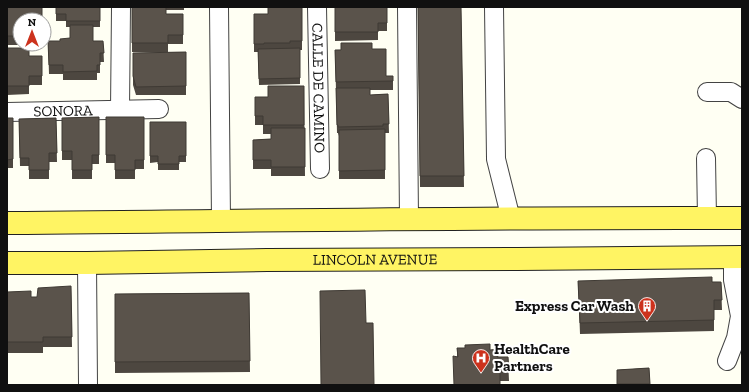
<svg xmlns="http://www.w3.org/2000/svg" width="749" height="392" font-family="'Zilla Slab',serif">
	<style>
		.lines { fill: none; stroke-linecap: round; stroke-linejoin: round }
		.minor-casing { stroke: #434343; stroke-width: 20 }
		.major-casing { stroke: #212121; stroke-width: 24 }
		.minor { stroke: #fff; stroke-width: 18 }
		.major { stroke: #fff463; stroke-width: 22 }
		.wall { fill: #4d4740 }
		.building { fill: #5a534b; stroke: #3f3a34 }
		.labels { text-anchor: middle; stroke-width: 4; stroke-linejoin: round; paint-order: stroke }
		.street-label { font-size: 15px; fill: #101010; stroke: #fff }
		.poi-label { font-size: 15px; font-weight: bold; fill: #101010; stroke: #fff; text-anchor: end }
	</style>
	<rect width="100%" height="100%" fill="#fffff3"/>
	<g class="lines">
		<g class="minor-casing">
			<g id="minor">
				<path d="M219,7L221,221"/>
				<path id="s1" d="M317,7L320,169"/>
				<path d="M407,7L409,219"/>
				<path d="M494,7L496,159L511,219"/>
				<path d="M707,92H731L742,99"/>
				<path d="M120,110L121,7"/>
				<path id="s2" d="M7,112L159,109"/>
				<path d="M706,158L707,218"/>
				<path d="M87,263L88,385"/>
				<path d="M727,361L736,338L740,316L733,280V257"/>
			</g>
		</g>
		<g class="major-casing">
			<g id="major">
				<path d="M7,223C252,221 497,217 742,218"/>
				<path id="s3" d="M7,263H87L267,260L518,259L742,257"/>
			</g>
		</g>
		<use href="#minor" class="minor"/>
		<use href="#major" class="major"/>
	</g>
	<path class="wall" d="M7,7L20,20V44H42V45H7Z
		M56,7H100V27H93V41H103L104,62H100V73H97V80H63V74H49L48,41H60L70,38V27H66V21H56Z
		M132,7H184V10H166V14H183V44H168V52H132Z
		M268,7H303H302V50H300V84L259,85L258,52H254V14H268Z
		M335,7H387V31H378V40L335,41Z
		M418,7H461L464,187H420Z
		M7,48L29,56H42V85H29V94L7,95Z
		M372,49L386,76H393V90H370V95L388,94L389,133H385V179H339V136L338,133H337L336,91L335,50Z
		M186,52V95H136L133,85V53Z
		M304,86L305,176H271V169H253V140L271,139V134H263V125H255V97H268Z
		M99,117V164H92V179H72V160H62V118Z
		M106,117H144V169H135V179H115V163H106Z
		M7,118H13V168H7Z
		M56,118L57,162H49V179H29V166H20L19,119Z
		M150,122H186V162H179V170H158V162L150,163Z
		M578,281L721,282L722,310H714V331L580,334Z
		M71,286L72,347H43V353H7V292L31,297H37Z
		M249,293L250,372L115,373V294Z
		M457,348L490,350L499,357H508L509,381H500L457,357Z
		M649,368L650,385H617V370Z"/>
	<path class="building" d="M7,7H42V20H20V36H7Z
		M56,7H100V21H66V14H56Z
		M132,7H166V14H183V35H168V43H132Z
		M268,7H302V41H290V43H264V44H254V14H268Z
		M335,7H387V23H378V32H335Z
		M418,7H461L464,176H420Z
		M70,25H93V41H103L104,53H100V65H97V71L63,72V65H49L48,41H60V39L70,38Z
		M341,43H372V49H386V76H393V81L336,82L335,50H341Z
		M7,48H29V56H42V76H29V86H7Z
		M300,48V78L259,79L258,49Z
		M186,52V86L136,87L133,76V53Z
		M268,86H304V125H263V116H255V97H268Z
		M336,88H370V95L388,94L389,124H383V126L338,127V125H337Z
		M99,117V155H92V170H72V151H62V118Z
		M106,117H144V160H135V170H115V155H106Z
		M7,118H13V159L7,160Z
		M56,118L57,153H49V170H29V158H20L19,119Z
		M150,122H186V156H179V164H158V156H150Z
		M271,128H305V167H271V160H253V140L271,139Z
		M385,129V170L339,171V130Z
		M712,277V282H721L722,300H714V320L580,323L578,281Z
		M71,286L72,337H43V342H7V292L31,291V297H37L38,288Z
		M365,290L366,323H373L374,385H321L320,291Z
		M249,293L250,361L115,362V294Z
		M490,344V350L499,349L497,357H508L509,372H500V385H454L453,356L458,357L457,348H465V345Z
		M649,368L650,384H617V370Z"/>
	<defs>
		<g id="building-pin" transform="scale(0.9)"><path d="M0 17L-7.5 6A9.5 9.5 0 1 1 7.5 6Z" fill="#cc321d" stroke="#fff"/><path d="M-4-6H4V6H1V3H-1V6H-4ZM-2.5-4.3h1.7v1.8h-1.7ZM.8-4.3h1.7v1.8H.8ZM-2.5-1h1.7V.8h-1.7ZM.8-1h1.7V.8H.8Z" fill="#fff"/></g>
		<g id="hospital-pin" transform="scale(0.9)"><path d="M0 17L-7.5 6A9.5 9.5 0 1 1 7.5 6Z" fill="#cc321d" stroke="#fff"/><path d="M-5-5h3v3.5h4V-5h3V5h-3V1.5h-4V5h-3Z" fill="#fff"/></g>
	</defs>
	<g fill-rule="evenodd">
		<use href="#building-pin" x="647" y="306"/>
		<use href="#hospital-pin" x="481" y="358"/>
	</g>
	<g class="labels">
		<g class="street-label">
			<text dy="5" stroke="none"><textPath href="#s1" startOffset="81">CALLE DE CAMINO</textPath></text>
			<text dy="5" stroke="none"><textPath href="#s2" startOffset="56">SONORA</textPath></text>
			<text dy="5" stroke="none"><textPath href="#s3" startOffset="368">LINCOLN AVENUE</textPath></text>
		</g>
		<g class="poi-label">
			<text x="634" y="311">Express Car Wash</text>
			<text x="494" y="354" text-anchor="start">HealthCare<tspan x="494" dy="17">Partners</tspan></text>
		</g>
	</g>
	<rect width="749" height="392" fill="none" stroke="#101010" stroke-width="16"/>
	<g transform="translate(32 32)"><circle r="19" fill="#ffffff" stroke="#9f9f9f"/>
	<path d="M0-3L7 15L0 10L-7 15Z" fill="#cc321d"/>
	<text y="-6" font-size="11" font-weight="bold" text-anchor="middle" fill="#101010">N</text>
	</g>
</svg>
